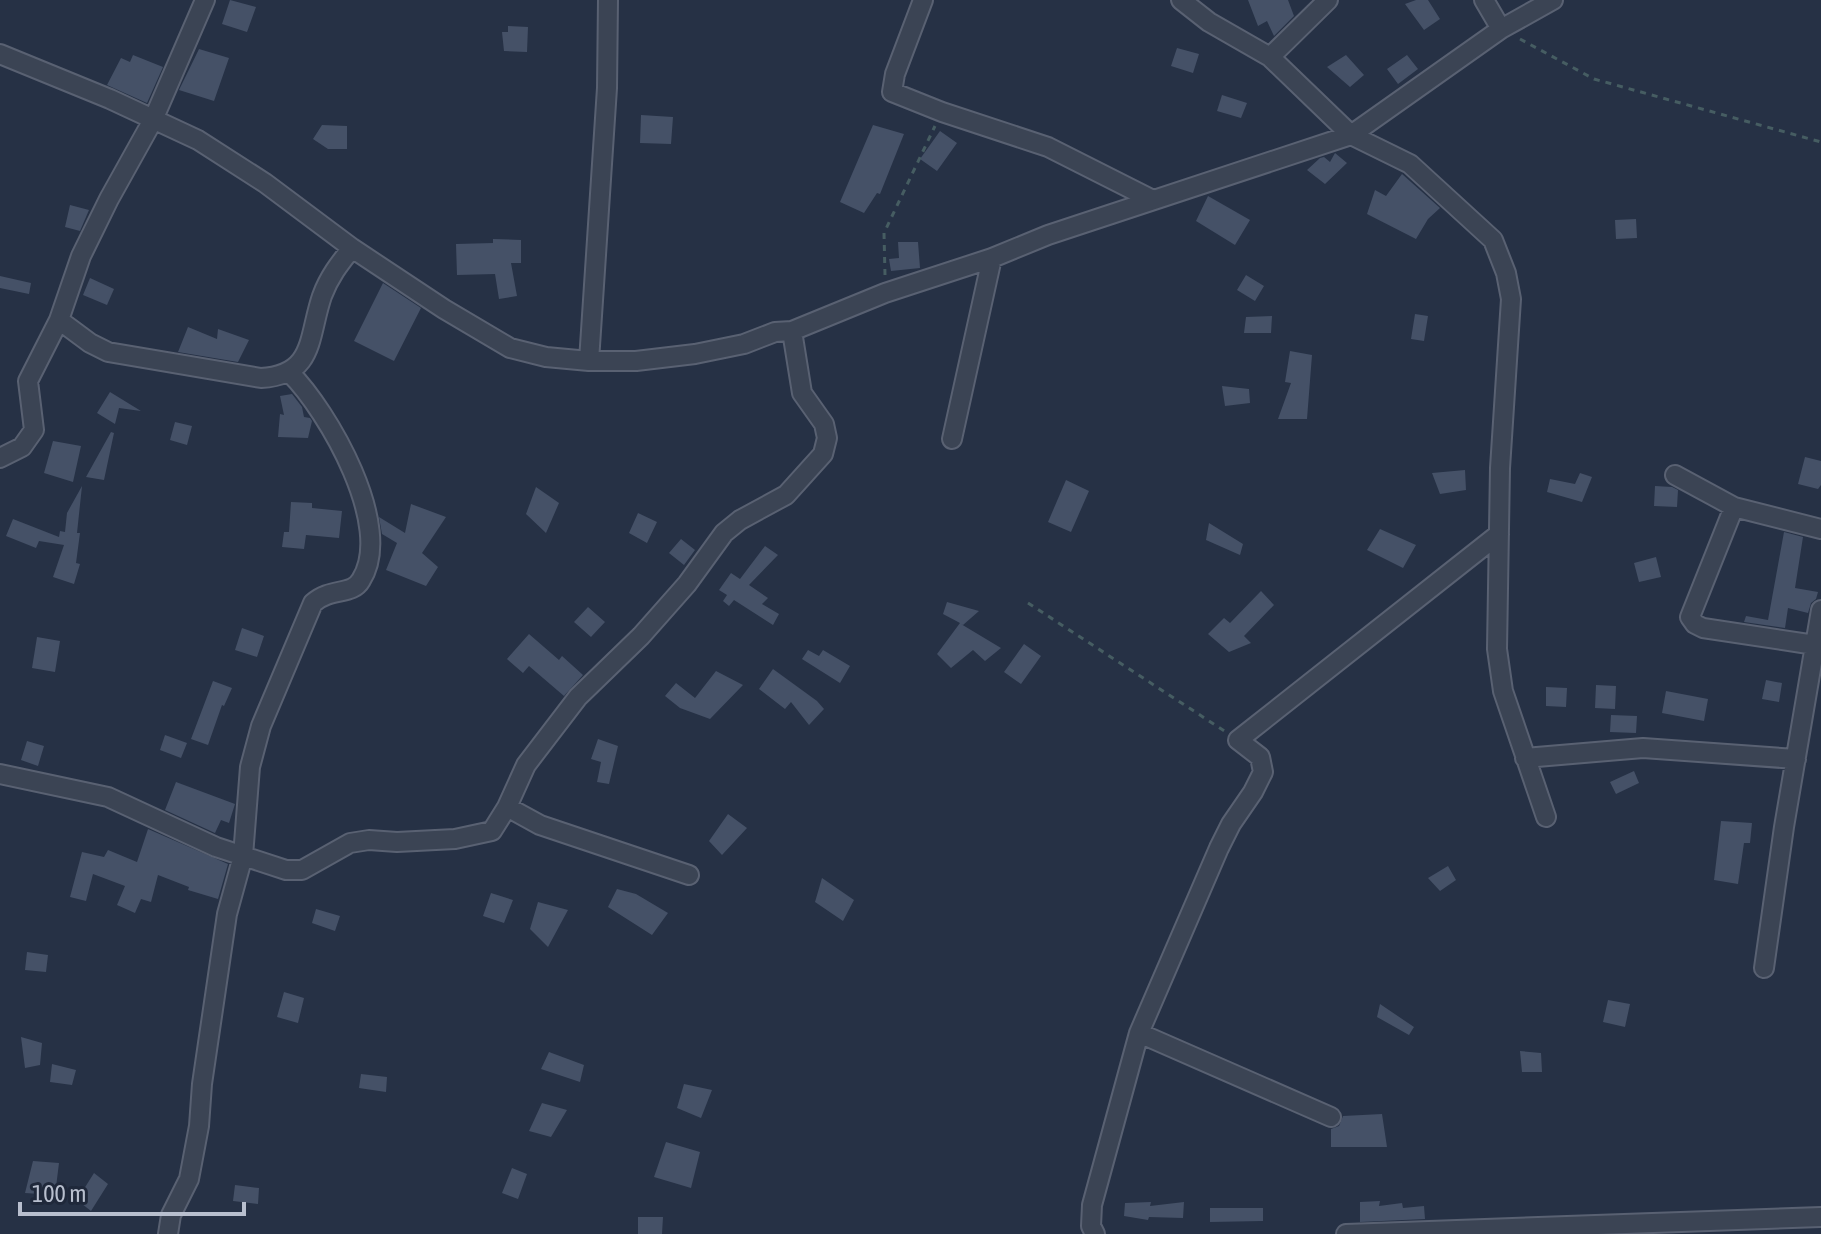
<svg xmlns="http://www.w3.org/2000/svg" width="1821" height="1234" font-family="'Asap Condensed',sans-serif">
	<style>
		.building { fill: #455167 }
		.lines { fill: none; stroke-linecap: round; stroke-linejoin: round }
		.minor-casing { stroke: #596172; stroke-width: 22 }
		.path { stroke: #465d62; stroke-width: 3; stroke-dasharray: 6 6; stroke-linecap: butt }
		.minor { stroke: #3b4454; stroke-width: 18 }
	</style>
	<rect width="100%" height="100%" fill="#263145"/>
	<path class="building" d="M230,0L256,7L247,32L222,24Z
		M1248,0H1288L1294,16L1274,36L1267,21L1258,26Z
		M1416,0H1428L1440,19L1424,30L1405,4Z
		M508,26L528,27L527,52L504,51L502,32H508Z
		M1177,48L1199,54L1193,73L1171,66Z
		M199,49L229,58L214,101L179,90Z
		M133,55L163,67L147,103L107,85L121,58L130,62Z
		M1346,55L1364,75L1350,87L1327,67Z
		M1407,55L1418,69L1398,84L1387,69Z
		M1222,95L1247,103L1241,118L1217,111Z
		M641,115L673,117L671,144L640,143Z
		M322,125L347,126V149H328L313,139Z
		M873,125L904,134L880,194L877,193L864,213L840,202Z
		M940,131L957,143L937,171L920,159Z
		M1335,153L1347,163L1325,184L1307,170L1320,158L1324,157L1330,162Z
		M1402,174L1440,208L1428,219L1416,239L1367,214L1375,190L1386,196Z
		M1208,196L1250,220L1235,245L1196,221Z
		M70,205L89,210L80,231L65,227Z
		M1636,219L1637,238L1616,239L1615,220Z
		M493,239L521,240V263H511L517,296L499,299L495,274L457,275L456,244L493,243Z
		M898,242H918L920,268L891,271L889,259L899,258Z
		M1246,275L1264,286L1255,301L1237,290Z
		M0,276L31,283L29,294L0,288Z
		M90,278L114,289L107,305L83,295Z
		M383,283L421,308L394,361L354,341Z
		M1415,314L1428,316L1424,341L1411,339Z
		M1272,316L1271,333H1244L1246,317Z
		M188,327L217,339L218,329L249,340L238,362L178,352Z
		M1290,351L1312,355L1307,419H1278L1291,383L1285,382Z
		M1222,386L1249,389L1250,403L1225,406Z
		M110,392L141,411L119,408L115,424L97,413Z
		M292,394L302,407L304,417L310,418L312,421L308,438L278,437L280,414L284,415L280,396Z
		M175,422L192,426L187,445L170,440Z
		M111,432L114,433L104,480L86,477Z
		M53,441L81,446L73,482L44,473Z
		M1805,457L1821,461V485L1818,489L1798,484Z
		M1465,470L1466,490L1440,494L1432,473Z
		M1580,473L1592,477L1582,502L1547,492L1550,479L1575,484Z
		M1066,480L1089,491L1071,532L1048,522Z
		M82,486L77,533H80L76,563L80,564L74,584L53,577L64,545L39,541L36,548L6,536L13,519L59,537L60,531L65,532L67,513Z
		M1655,486L1672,487L1678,490L1677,507L1654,506Z
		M536,487L559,503L546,533L526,514Z
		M291,502L312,503V508L342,511L339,538L306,535L304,549L282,547L284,532H289Z
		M411,504L446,517L422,553L438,567L426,586L386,570L397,543L382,534L379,517L405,533Z
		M638,513L657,522L647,543L629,533Z
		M1209,523L1243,544L1240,555L1206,540Z
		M1380,529L1416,545L1403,568L1367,550Z
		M1784,532L1803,537L1795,588L1818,592L1816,599L1811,603L1808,613L1788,608L1785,628L1744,622L1746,616L1768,620Z
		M681,539L695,550L684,565L669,553Z
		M765,546L778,555L749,585L768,598L762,604L779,614L773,625L734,600L729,606L723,601L727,595L719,590L731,573L740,579Z
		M1656,557L1661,577L1639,582L1634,563Z
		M1261,591L1274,605L1244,636L1251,643L1229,652L1208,634L1224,618L1230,623Z
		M947,602L979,611L963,625L961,624L1001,648L985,661L973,650L951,668L937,654L960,623L943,614Z
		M588,607L605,622L591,637L574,622Z
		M242,628L264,636L257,657L235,650Z
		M529,634L559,660L562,656L583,675L564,696L529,666L523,673L507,659Z
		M37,637L60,641L55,672L32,668Z
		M1024,644L1041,656L1021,684L1004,672Z
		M808,650L819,656L823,650L850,666L840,683L802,659Z
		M773,669L817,701L824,709L809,725L791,702L785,709L759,689Z
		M716,671L743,685L710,719L680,708L665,696L676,683L695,698Z
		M1766,680L1782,683L1779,702L1762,699Z
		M213,681L232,688L224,706L222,705L208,745L191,739Z
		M1596,685L1616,686L1615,709L1595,708Z
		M1546,687L1567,688L1566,707L1546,706Z
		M1666,691L1708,699L1704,721L1662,713Z
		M1611,715L1637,716L1636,733L1610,732Z
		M165,735L187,743L181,758L160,750Z
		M598,739L618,746L609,784L597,782L601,762L591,759Z
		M27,741L44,746L38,766L21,760Z
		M1634,771L1639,783L1616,794L1610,782Z
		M176,782L235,804L229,823L221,820L215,833L165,810Z
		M728,814L747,828L722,855L709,841Z
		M1721,821L1752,823L1750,843H1744L1738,884L1714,880Z
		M148,829L228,864L218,899L188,890L189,887L158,875L151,902L141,899L135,913L117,905L125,886L93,874L86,901L70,897L82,852L104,857L108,850L137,862Z
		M1448,866L1456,880L1440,891L1428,878Z
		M822,878L854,900L843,921L815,902Z
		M617,889L636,894L668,913L652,935L608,907Z
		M491,893L513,900L504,923L483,916Z
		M538,902L568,910L548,947L530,929Z
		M316,909L340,916L335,931L312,923Z
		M27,952L48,955L46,972L25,970Z
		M284,992L304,998L298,1023L277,1017Z
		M1608,1000L1630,1004L1625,1027L1603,1022Z
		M1380,1004L1414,1027L1409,1035L1377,1017Z
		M21,1037L42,1043L40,1065L25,1068Z
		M1520,1051L1541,1053L1542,1072H1522Z
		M549,1052L584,1065L580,1082L541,1069Z
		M52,1064L76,1070L72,1085L50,1082Z
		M361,1074L387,1077L386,1092L359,1088Z
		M684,1084L712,1090L701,1118L677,1108Z
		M542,1103L567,1110L551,1137L529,1131Z
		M1382,1114L1387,1147H1331V1129L1339,1126L1343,1116Z
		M666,1142L700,1152L691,1188L654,1177Z
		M33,1161L59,1163L55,1195L25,1193Z
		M512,1168L527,1174L518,1199L502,1193Z
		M94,1173L108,1184L91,1211L77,1200Z
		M235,1185L259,1188L258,1204L233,1201Z
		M1380,1201L1379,1206L1402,1203L1403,1208L1424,1206L1425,1219L1360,1222V1202Z
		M1151,1202L1150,1206L1184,1202L1183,1218L1149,1217L1148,1220L1124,1216L1125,1203Z
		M1210,1208H1263V1221L1210,1222Z
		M638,1217H663L662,1234H638Z"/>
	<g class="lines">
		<g class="minor-casing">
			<path id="minor" d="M923,0L895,74L892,92L942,112L1048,147L1153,200
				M1181,0L1209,22L1270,57L1351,135L1410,164L1493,240L1506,273L1511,299L1500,468L1497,649L1503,691L1546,817
				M1484,0L1501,29
				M0,54L110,99L198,140L265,183L352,248L444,309L510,348L546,357L589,361H636L695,354L744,344L775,332L792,331L885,293L992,258L1048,235L1351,135L1501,29L1553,0
				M1270,57L1328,0
				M59,320L90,343L108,352L261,378C315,375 308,337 322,296C329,277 339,264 352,248
				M589,361L607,88L608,0
				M952,439L992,258
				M0,458L22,447L34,430L28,381L59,320L81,256L109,199L153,120L205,0
				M1675,475L1734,507L1821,529
				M1734,507L1690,617L1695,624L1703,628L1815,645
				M1525,758L1643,748L1796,759
				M0,774L108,797L216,847L286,870H302L350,843L369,840L397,842L455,839L492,831L507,807L526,765L578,697L641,636L687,584L724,533L740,520L786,495L823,454L827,438L824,424L802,393L792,331
				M507,807L540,825L689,875
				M1764,968L1784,827L1821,610
				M1139,1033L1331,1117
				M168,1234L171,1215L189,1179L199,1126L202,1084L227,914L243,856L250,767L261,726L313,603C331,587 352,596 361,580C395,527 328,411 290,373
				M1095,1234L1091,1226L1092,1205L1139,1033L1219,848L1231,824L1253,792L1263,772L1260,757L1238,740L1499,534
				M1346,1234L1821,1217"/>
		</g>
		<path class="path" d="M1520,39L1594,79L1821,142
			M885,275L884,233L935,126
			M1028,603L1226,732"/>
		<use href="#minor" class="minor"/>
	</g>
	<path d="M20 1202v12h224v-12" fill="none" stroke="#b8bfce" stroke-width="4"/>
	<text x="32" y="1202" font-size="24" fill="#b8bfce" stroke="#1f283a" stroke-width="6" paint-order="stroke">100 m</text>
</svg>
